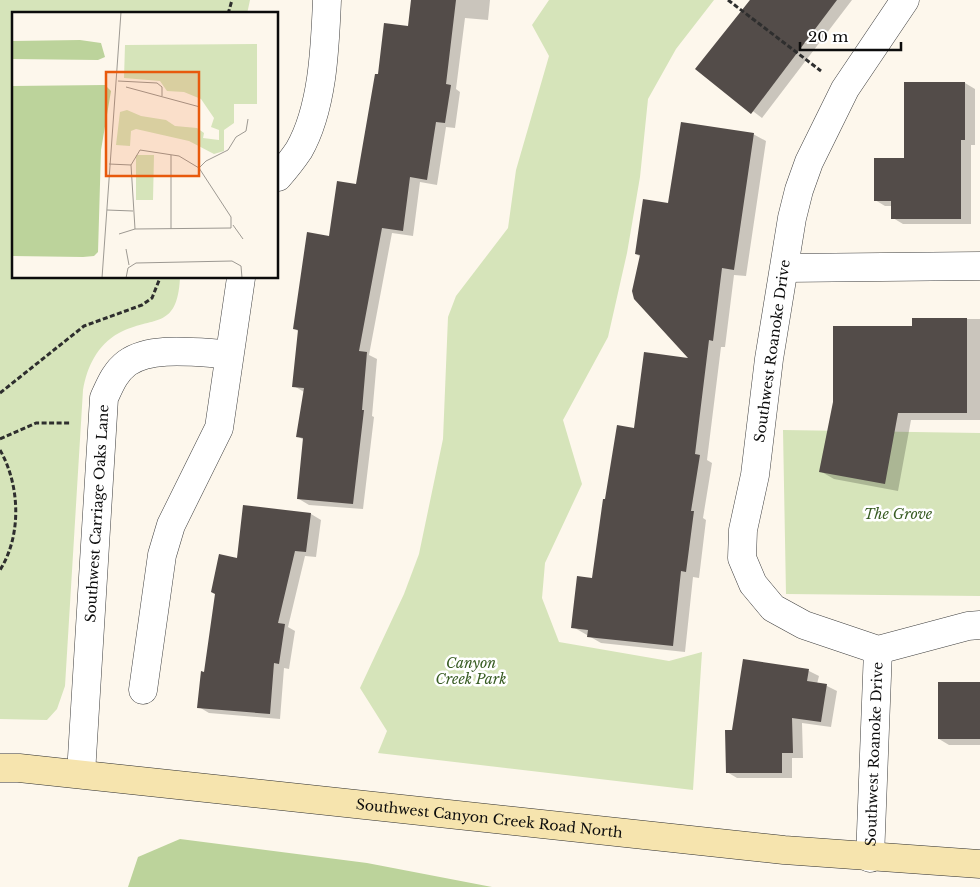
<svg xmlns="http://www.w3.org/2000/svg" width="980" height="887" font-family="'Libre Baskerville',serif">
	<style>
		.green { fill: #d6e4ba }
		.forest { fill: #bcd39b }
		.shadow { fill: #0003 }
		.building { fill: #534c49 }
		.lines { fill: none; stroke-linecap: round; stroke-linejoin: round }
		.street-casing { stroke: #3f3f3f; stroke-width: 29 }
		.secondary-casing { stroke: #2e2e2e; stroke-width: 29 }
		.path { stroke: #2e2e2e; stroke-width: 3; stroke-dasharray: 5 2.5; stroke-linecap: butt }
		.street { stroke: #fff; stroke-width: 28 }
		.secondary { stroke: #f6e4ae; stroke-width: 28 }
		.labels { text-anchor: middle; stroke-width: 5; stroke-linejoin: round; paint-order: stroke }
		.street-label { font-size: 14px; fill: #0c0c0c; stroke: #fff }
		.park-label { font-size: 14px; font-style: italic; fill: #385c23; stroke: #fff }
		.inset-road { fill: none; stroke: #9d9992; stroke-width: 1 }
		.view { fill: #e8590c; fill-opacity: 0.15; stroke: #e8590c; stroke-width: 2.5 }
		.inset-edge { fill: none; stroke: #0c0c0c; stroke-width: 2.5 }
	</style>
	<rect width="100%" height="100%" fill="#fdf7ec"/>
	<path class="green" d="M0,0H250L247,14H14V278H180C177,331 153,315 119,333C97,345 87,367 83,390L65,686L57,709L47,720L0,719Z
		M549,0H714L676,49L648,99L640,177L627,253L608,337L563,420L582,484L545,563L542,598L559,642L669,661L702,652L693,790L378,753L387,731L360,688L404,594L419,554L443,439L448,317L456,296L508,228L516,170L549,56L532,25Z
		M783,430L980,433V596L786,594Z"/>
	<path class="forest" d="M180,839L367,863L492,887H128L138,857Z"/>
	<path class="shadow" d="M412,0H490L488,20L465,18L456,89L460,92L455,128L446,127L437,185L420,182L413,236L392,233L369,355L377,359L372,416L374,417L363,509L309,505L299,499L304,440L297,436L304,392L294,386L299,332L294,328L330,237L357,185L379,75L410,27Z
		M750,0H852L762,118L697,69Z
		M905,83H965L975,89V145H971V224H903L893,218V206H885L875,200L905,159Z
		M753,134L766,141L746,276L734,275L725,347H721L707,460L712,463L703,518L706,520L699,578L693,577L685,652L601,643L573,627L593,579L606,500L635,429L691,359L641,257L636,254L669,205Z
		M913,319H980V420H911L898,491L834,479L820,471L913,327Z
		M244,506L311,514L321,520L316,557L305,556L288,627L295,631L289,669L284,668L280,719L209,713L199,707L205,673L238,559Z
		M744,660L809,671L819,676L817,684L827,686L837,691L831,727L802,723L803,758H792V778H737L727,772Z
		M980,683V745H949L939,739Z"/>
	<path class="building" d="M411,0H456L446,84L451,85L445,123L436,122L427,180L410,177L403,231L382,228L359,351L367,352L362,410H364L353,504L297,499L303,438L296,437L304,388L292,387L298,330L293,329L307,232L329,236L337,181L356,184L375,74H378L384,23L408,26Z
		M750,0H837L751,114L695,69Z
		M904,82H965V140H961V219H891V201H874V158H904Z
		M681,122L754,133L734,270L722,268L713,341L709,340L695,454L700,455L691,511H694L686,572L681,571L673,646L587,637L588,630L571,628L577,576L592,578L603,499H605L617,425L634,428L644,352L688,358L634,299L632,291L640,255L635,254L643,199L668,203Z
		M912,318H967V413H898L885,484L819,472L833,402V326H912Z
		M243,505L311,513L306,552L295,551L278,623L285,624L279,664L274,663L270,714L197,708L201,671L204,672L215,594L211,592L219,554L237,558Z
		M743,659L809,669L807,681L827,684L821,722L792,718L793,753H782V773H726L725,730H732Z
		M938,682H980V739H938Z"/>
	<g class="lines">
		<g class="street-casing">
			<g id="street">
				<path d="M905,0L845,89L809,162L799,190L792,218L769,359L755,475L743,530L742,558L753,584L773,608L804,625L878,650L968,626L980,625"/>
				<path d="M278,177C285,169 293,159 299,150C323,108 325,47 327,0"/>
				<path d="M785,268L980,266"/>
				<path d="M143,690L162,555L171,525L219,428L241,278"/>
				<path id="s1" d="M81,774L104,398C110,385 115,372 127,363C152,345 200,353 229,354"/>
				<path id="s2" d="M870,858L878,650"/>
			</g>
		</g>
		<g class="secondary-casing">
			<g id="secondary">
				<path id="s3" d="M0,768H19L784,850L980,864"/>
			</g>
		</g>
		<path class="path" d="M728,0L821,71
			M228,14L232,0
			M0,393L84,326L142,305L152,298L160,278
			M0,439L36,423H70
			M0,450C20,485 22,535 0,570"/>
		<use href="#street" class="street"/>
		<use href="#secondary" class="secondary"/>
	</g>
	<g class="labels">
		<g class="street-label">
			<text transform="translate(772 351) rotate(-82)" y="5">Southwest Roanoke Drive</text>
			<text dy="5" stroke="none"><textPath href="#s1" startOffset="261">Southwest Carriage Oaks Lane</textPath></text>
			<text dy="5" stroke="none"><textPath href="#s2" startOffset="104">Southwest Roanoke Drive</textPath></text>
			<text dy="5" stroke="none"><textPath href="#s3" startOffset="492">Southwest Canyon Creek Road North</textPath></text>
		</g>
		<g class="park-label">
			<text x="898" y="519">The Grove</text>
			<text x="471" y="668">Canyon<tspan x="471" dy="16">Creek Park</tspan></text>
		</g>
	</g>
	<g transform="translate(12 12)">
		<rect width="266" height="266" fill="#fdf7ec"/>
		<path d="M245,32V92H222V111L212,118V139L202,142L177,129L124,117L119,119L118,134L104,133L108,100L115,98L129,104L154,108L163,114L185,116L192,121L191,126L207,128V118L199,115L202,106L189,87L172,80L155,79L148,69L112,66L113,33ZM124,143H142L141,188H124Z" fill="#d6e4ba"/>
		<path d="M68,28L89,31L93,45L86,48L0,47V29ZM93,73L99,79L89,138L86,240L82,244L71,245L0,244V74Z" fill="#bcd39b"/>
		<path class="inset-road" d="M106,69L145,71L150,75V84M114,75L188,95M128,138L167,144L187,156L219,205V216L123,217L119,153ZM159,143V217M97,152L119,153M187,156L194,149L216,138L224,125L234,119L236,107M95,198L121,199M221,213L231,227M107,222L123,217M114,237L117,253M90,266L109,0M114,266L116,256L124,251L220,249L229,254L230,266"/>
		<path class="view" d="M94,60H187V164H94Z"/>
		<rect width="266" height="266" class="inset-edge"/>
	</g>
	<path d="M800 42v8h101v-8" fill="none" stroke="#0c0c0c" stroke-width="2.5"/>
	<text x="808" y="42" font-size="15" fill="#0c0c0c" stroke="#ffffff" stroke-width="4" paint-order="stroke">20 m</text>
</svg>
